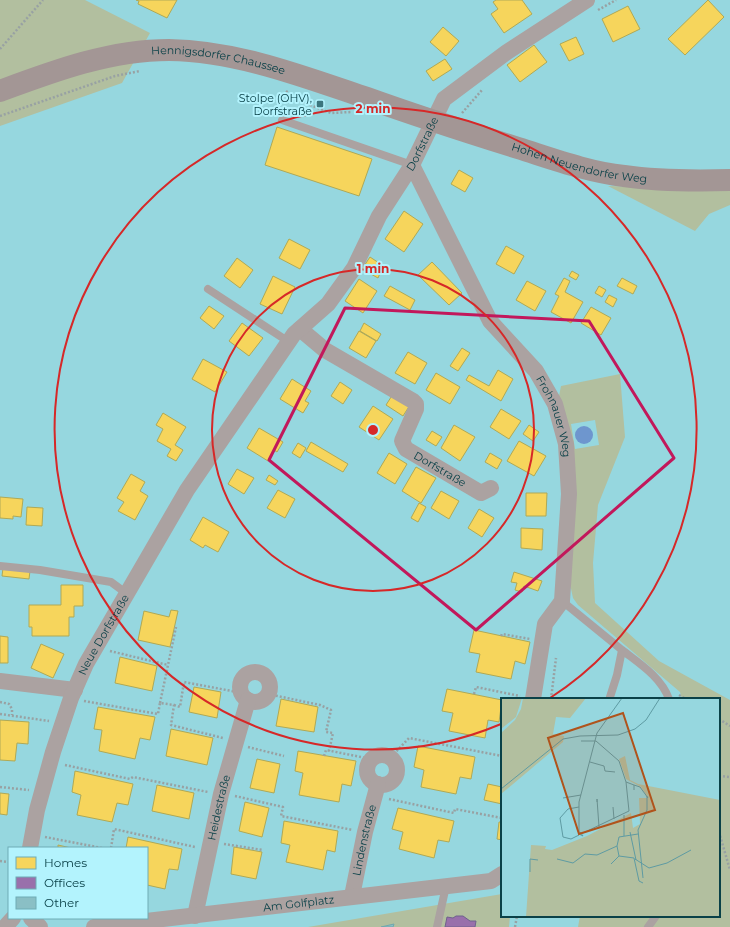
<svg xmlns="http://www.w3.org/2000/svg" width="730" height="927" font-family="Montserrat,sans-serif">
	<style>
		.green { fill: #b2bf9f; fill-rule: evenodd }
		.water { fill: #6e96ce }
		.homes { fill: #f6d55c; stroke: #afa956 }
		.offices { fill: #9970ab; stroke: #6e628d }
		.building { fill: #8abfc5; stroke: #70a7ae }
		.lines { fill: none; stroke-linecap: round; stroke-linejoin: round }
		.path { stroke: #98a1a3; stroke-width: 2.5; stroke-dasharray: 2 2; stroke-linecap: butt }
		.lane { stroke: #aba2a1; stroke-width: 8 }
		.street { stroke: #aba2a1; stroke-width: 16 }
		.secondary { stroke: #a39695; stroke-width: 22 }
		.marked { fill: none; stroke: #c2185b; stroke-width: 3; stroke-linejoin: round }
		.ring { fill: none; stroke: #d62828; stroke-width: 2 }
		.poi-dot { fill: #3b767d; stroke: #b3f3fd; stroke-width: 1.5 }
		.labels { text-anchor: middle; stroke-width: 4; stroke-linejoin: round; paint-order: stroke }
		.street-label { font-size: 11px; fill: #0a4148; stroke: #b3f3fd }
		.poi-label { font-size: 11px; fill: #0a4148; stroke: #b3f3fd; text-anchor: end }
		.inset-road { fill: none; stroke: #5e9ba3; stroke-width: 1 }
		.view { fill: #b0531b; fill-opacity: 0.15; stroke: #b0531b; stroke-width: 2 }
		.inset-edge { fill: none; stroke: #0a4148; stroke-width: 2 }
		.centre { fill: #d62828; stroke: #b3f3fd; stroke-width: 2 }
		.ring-label { font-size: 12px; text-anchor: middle; font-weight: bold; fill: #d62828; stroke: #b3f3fd; stroke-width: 4; stroke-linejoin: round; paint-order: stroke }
	</style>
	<rect width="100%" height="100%" fill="#96d7df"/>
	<path class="green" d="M0,0H85L150,33L122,83L0,126Z
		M608,186L730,189V205L709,214L695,231Z
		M620,374L625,437L598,505L593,563L595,603L659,661L730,700V927H578L580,916H719V699H682L680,692L578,605L573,598L570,584L559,396L561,386ZM595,420L599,445L575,449L571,424Z
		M502,894V916H510L509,927H308Z"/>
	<path class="water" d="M575 435a9 9 0 1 1 18 0a9 9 0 1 1-18 0Z"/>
	<path class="homes" d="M136,0H177L167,18L138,4L139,1Z
		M496,0H522L532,14L504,33L491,14L498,9L493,2Z
		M708,0L724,17L685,55L668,39Z
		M628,6L640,29L613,42L602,19Z
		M443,27L459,41L446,56L430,42Z
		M576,37L584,54L569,61L560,44Z
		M534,45L547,62L520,82L507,65Z
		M445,59L452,69L433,81L426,71Z
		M277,127L372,159L359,196L265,165Z
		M459,170L473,178L465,192L451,184Z
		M404,211L423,224L404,252L385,239Z
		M289,239L310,250L300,269L279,258Z
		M506,246L524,256L514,274L496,264Z
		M370,257L382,265L379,270L381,271L378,278L362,269Z
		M237,258L253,270L240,288L224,276Z
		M432,262L462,293L449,305L418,275Z
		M572,271L579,275L576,280L569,276Z
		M273,276L295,287L282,314L260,304Z
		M564,278L570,281L565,292L583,302L571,323L551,312L559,296L555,294Z
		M622,278L637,286L633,294L617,286Z
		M359,279L377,291L363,313L345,301Z
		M527,281L546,291L535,311L516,300Z
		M390,286L415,300L410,310L384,296Z
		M599,286L606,290L602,297L595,293Z
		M609,295L617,299L613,307L605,302Z
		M209,306L224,316L214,329L200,318Z
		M591,307L611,318L601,335L581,323Z
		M242,323L263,338L249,356L229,341Z
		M364,323L381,334L377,341L360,331Z
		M359,331L376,341L366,358L349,348Z
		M462,348L470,353L458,371L450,366Z
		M408,352L427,363L415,384L395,373Z
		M203,359L227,372L215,392L192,379Z
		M498,370L513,379L501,401L466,380L469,375L489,386Z
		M436,373L460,387L450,404L426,390Z
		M292,379L311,391L305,401L309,403L303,413L280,399Z
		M340,382L352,390L343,404L331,396Z
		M393,394L410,405L403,416L386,405Z
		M373,406L393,419L379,440L359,427Z
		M501,409L521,421L509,439L490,427Z
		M163,413L186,427L175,445L183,450L176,461L167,456L171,449L157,441L163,429L156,425Z
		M454,425L475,437L460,461L441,448Z
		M529,425L539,432L533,441L523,434Z
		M259,428L283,442L277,452L274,450L268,461L247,448Z
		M432,431L442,437L436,446L426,440Z
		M519,441L546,456L534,476L507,461Z
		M311,442L348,464L343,472L306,451Z
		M298,443L306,448L300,458L292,453Z
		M389,453L407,464L395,484L377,473Z
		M490,453L502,460L497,469L485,462Z
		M416,467L436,478L421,503L402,491Z
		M237,469L254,478L244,494L228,484Z
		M131,474L145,482L140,491L148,496L135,520L118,511L124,502L117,498Z
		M269,475L278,481L275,485L266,480Z
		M278,490L295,499L285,518L267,508Z
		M441,491L459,501L449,519L431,508Z
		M526,493H547L546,516H526Z
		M0,497L23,499L21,517L13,516V519L0,518Z
		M419,503L426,507L418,522L411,518Z
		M27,507L43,508L42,526L26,525Z
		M479,509L494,518L482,537L468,528Z
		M203,517L229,532L218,552L205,545L203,548L190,540Z
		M521,528L543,529L542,550L521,548Z
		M3,568L30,571L29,579L2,576Z
		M514,572L542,581L538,591L524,586L522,592L515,590L517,583L511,582Z
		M61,585H83V606H74V617H69V636H32V627H29V605H61Z
		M171,610L178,611L170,647L138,640L144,611L169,617Z
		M474,630L530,642L525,664L515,661L511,679L476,672L480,654L469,652Z
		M0,636L8,637V663H0Z
		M41,644L64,654L53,678L31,668Z
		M120,657L157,666L152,691L115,683Z
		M194,687L221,692L217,718L189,712Z
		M447,689L502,700L499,722L488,720L485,738L449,731L453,713L442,711Z
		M281,699L318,707L314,732L276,726Z
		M98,707L155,717L150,740L140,738L135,759L99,751L102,730L94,729Z
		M0,720L29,722L28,744L17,743L15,761L0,760Z
		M171,729L213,738L207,765L166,756Z
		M418,746L475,757L471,779L460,777L456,794L421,787L424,770L414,767Z
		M298,751L356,761L351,786L342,784L339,802L299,795L303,773L295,771Z
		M257,759L280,764L274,793L250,788Z
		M75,771L133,784L128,805L117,803L112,822L77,815L81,795L72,792Z
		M488,784L502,787V804L484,800Z
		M157,785L194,793L189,819L152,811Z
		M0,793L9,794L7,815L0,814Z
		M245,802L269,808L262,837L239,831Z
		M398,808L454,821L449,842L438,840L434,858L399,849L403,832L392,829Z
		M284,821L338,831L335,852L327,850L323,870L286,862L290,845L281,843Z
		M499,822H502V840L497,839Z
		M128,837L182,849L178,870L169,869L165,889L147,885V848H126Z
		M58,845L71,848H58Z
		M234,847L262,852L256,879L231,874Z"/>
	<path class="offices" d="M456,916H463L470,921H476L475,927H445L447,917L453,918Z"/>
	<path class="building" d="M394,924L393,927H381Z"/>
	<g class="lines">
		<path class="path" d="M598,10L616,0
			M0,49L43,0
			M286,91L297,100L331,113L351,112
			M462,113L482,90
			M0,116L115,76L140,71
			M501,636L502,634L530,639
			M110,651L168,665
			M268,694L320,705L331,710L326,732L333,733L329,751
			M474,694L476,687L520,696
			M679,695L686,699
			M551,699L556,658
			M84,701L158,714L160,703L174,705L171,725L223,738
			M0,702L9,704L12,709V715
			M160,703L176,627
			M174,705L180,707L184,682L237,692
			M0,714L49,721
			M719,719L730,726
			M248,747L284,756
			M324,756L326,750L371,759
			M391,757L409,738L502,756
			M65,765L130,779L133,777L208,792
			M719,776L730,777
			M0,787L29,790
			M235,796L283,807L281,816L353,830
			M389,799L454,813L455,809L502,818
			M719,832L730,870
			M45,837L102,848
			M224,844L263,850
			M111,848L114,829L195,847
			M0,861L9,862
			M515,927L517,916"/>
		<path class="lane" d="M282,120L412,165
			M208,289L289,342
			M0,566L40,570L111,582L126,593
			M562,601L622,650L617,675L610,697
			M622,650C640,664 661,677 669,699
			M437,927L446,886
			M648,927L656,916"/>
		<g class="street">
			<path id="s1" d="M412,165L490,321L536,371L555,404L566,444L569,494L562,601L545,624L533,699"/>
			<path id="s2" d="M300,329L325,350L413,401L416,404V409L402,441L406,449L481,493L491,488"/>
			<circle cx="255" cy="687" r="15"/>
			<path d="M0,681L75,690"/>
			<circle cx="382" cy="770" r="15"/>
			<path id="s3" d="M30,848L37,810L53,752L71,698L86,664L187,490L294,334L328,304L354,268L379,216L412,165L444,99L507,52L587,0"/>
			<path id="s4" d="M352,896L365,832L378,784"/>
			<path id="s5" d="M195,916L221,794L248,700"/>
			<path d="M31,918L40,927"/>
			<path d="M5,927L13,918"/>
			<path id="s6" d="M94,927L491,881L502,874"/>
		</g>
		<path class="secondary" id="s7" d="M0,91C54,71 110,50 169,50C237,51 302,76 367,98C417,116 467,132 518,148C553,159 588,172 624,176C659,181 695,181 730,180"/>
	</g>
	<path class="marked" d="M345,308L589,321L674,458L476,630L269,460Z"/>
	<g class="ring">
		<circle cx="373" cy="430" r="161"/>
		<path d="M501 724A321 321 0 1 1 550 698"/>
	</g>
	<rect class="poi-dot" x="316" y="100" width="8" height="8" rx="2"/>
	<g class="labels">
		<g class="street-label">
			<text dy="4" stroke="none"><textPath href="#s7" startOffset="225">Hennigsdorfer Chaussee</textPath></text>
			<text dy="4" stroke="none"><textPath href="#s3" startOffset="815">Dorfstraße</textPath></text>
			<text dy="4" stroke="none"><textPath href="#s7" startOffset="602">Hohen Neuendorfer Weg</textPath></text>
			<text dy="4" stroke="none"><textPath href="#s1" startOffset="292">Frohnauer Weg</textPath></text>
			<text dy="4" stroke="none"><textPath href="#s2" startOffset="227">Dorfstraße</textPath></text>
			<text dy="4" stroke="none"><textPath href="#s3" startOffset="227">Neue Dorfstraße</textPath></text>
			<text dy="4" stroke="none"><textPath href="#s5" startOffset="111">Heidestraße</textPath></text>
			<text dy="4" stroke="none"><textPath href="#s4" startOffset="57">Lindenstraße</textPath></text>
			<text dy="4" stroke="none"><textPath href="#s6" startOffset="206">Am Golfplatz</textPath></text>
		</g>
		<g class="poi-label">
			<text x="312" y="102">Stolpe (OHV),<tspan x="312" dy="13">Dorfstraße</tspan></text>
		</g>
	</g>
	<g transform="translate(501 698)">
		<rect width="219" height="219" fill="#96d7df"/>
		<path d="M0,0H21L15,19L0,31ZM22,0H85L69,20L55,19L52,36L63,38L62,44L0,96V35L14,22L20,11ZM124,58L129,82L137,86L219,102V219H25L30,147L45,148L44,151L51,152L86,138L130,115L132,130L139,126L138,100H147L140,89L125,81L118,61Z" fill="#b2bf9f"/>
		<path class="inset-road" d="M80,43H95L118,63L125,84L128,113L82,135M89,64L103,68L104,73L114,74M125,84L133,87V92M133,87L139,89L147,100M0,91L62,41L79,38L117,37L134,31L145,22L159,0M62,100L80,97M96,104V101L98,129M78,109L67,111L59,120L62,139L70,141L78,137M112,109L113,121M123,117V138M79,134L82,138L78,136V104L96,35L121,0M129,134L135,162M118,158L133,160L138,183L142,185M56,161L72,165L84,156L96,157L116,148L118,139L137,136M134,161L148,170L166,165L190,152M110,166L118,158L116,148M29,174V161L37,162M142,180L137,132L146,112V98"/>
		<path class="view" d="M122,15L154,112L78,136L47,40Z"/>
		<rect width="219" height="219" class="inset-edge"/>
	</g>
	<circle cx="373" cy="430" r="6" class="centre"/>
	<g class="ring-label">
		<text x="373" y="113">2 min</text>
		<text x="373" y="273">1 min</text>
	</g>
	<rect x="8" y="847" width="140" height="72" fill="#b3f3fd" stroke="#6facb5"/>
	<rect x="16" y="857" width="20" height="12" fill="#f6d55c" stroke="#6facb5"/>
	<text x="44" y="867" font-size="12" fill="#0a4148">Homes</text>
	<rect x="16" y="877" width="20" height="12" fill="#9970ab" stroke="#6facb5"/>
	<text x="44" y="887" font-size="12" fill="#0a4148">Offices</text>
	<rect x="16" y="897" width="20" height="12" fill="#8abfc5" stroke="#6facb5"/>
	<text x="44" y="907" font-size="12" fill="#0a4148">Other</text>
</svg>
